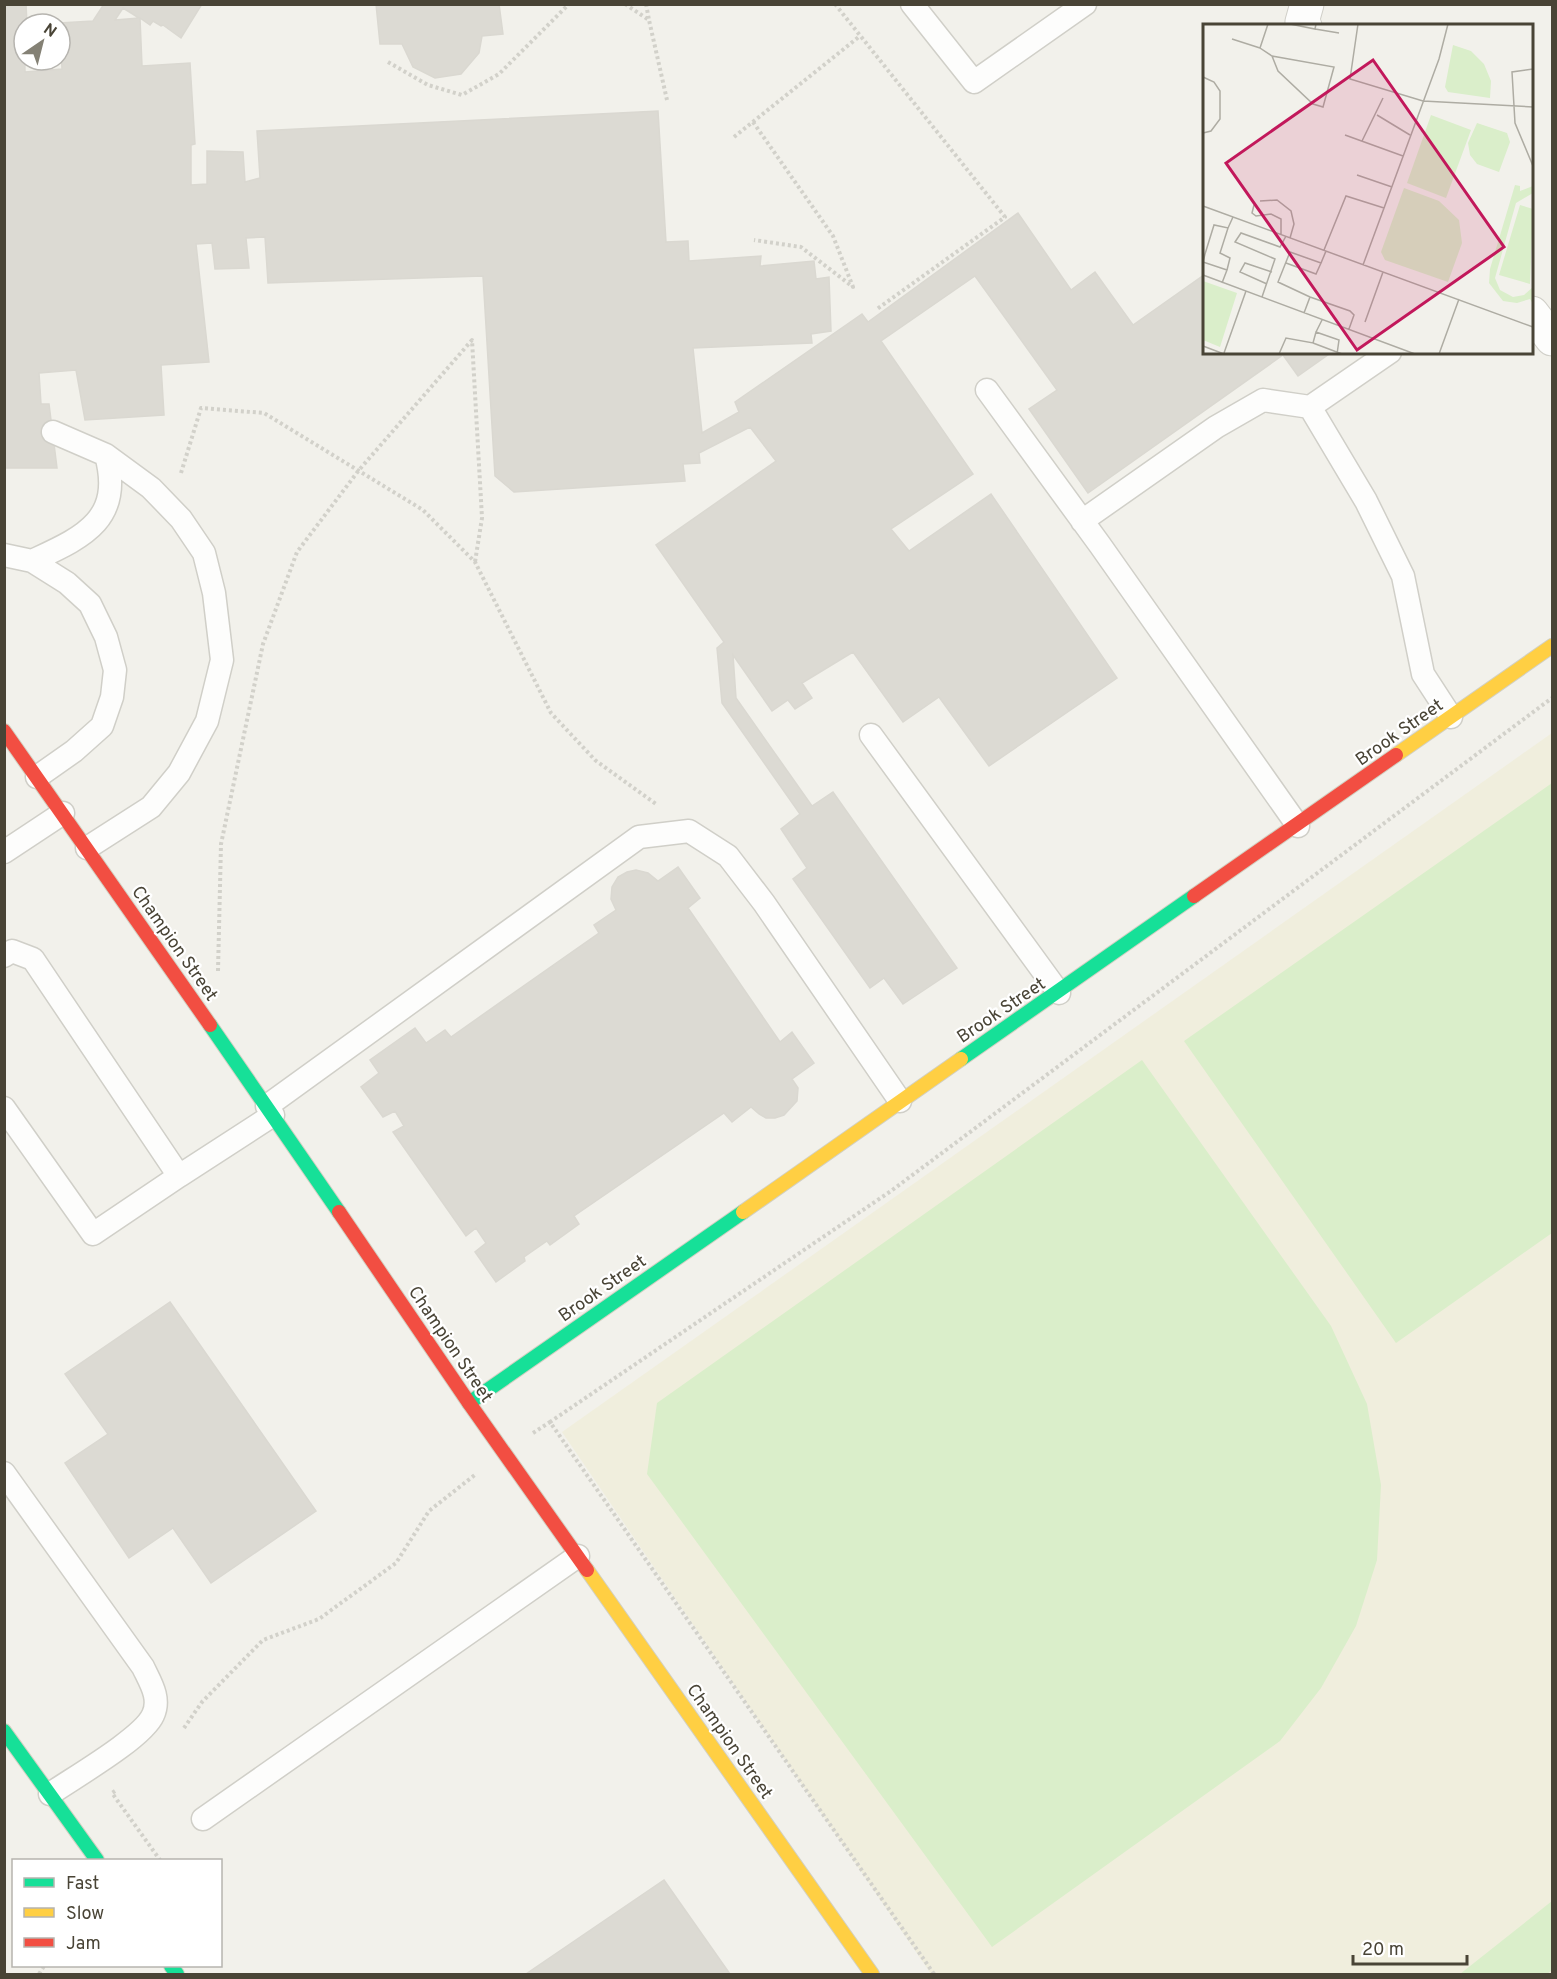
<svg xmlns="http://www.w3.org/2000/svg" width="1557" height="1979" font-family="Overpass,sans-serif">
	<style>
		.education { fill: #f0eedd }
		.green { fill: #daeeca }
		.building { fill: #dcdad3; stroke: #dad8d1; stroke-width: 1.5; fill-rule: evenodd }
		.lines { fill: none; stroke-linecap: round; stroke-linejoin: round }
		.lane-casing { stroke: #d0cfc8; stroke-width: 25 }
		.street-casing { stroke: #d0cfc8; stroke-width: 35 }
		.fast-casing { stroke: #d2d0c2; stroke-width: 16 }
		.slow-casing { stroke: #d2d0c2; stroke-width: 16 }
		.jam-casing { stroke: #d2d0c2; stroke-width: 16 }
		.path { stroke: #d2d1ca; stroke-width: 4; stroke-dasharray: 3 3; stroke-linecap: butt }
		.lane { stroke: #fdfdfc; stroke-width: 22 }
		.street { stroke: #fdfdfc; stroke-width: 33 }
		.fast { stroke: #16e098; stroke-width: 14 }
		.slow { stroke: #ffcf43; stroke-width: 14 }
		.jam { stroke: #f24e42; stroke-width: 14 }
		.labels { text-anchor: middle; stroke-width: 4.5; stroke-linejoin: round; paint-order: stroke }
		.street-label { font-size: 18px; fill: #494436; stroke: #fff }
		.inset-road { fill: none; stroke: #aeaca3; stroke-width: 1.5 }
		.view { fill: #c2185b; fill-opacity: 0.15; stroke: #c2185b; stroke-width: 3 }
		.inset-edge { fill: none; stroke: #494436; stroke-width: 3 }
	</style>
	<rect width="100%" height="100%" fill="#f2f1eb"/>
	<path class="education" d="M1552,733V1974H931L562,1432Z"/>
	<path class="green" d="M1552,783V1233L1396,1343L1184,1041Z
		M1142,1060L1331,1326L1367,1404L1381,1485L1377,1560L1356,1626L1321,1688L1280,1741L992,1947L647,1474L657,1403Z
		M1552,1901V1970L1547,1974H1460Z"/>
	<path class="building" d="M4,4H26L27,24H24L25,72L62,69L60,23L93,21L104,4H202L181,38L163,25L161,26L153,21L150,25L140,18L142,66L190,63L195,144L191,145V185L207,184V151L243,152L245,182L260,178L257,131L658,111L666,242L688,241L689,261L761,256L760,266L814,261L816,279L829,277L831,331L811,334L812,343L693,348L702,433L739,412L735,402L862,314L868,322L1018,213L1071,290L1095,272L1133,325L1204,275V352H1332L1298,376L1283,355L1088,493L1029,409L1057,390L975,276L881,341L973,474L891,529L909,551L991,494L1117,678L989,766L939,697L903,722L853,652L802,683L812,698L795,709L788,700L772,711L733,655L736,698L812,806L833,792L957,968L903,1004L884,978L870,988L793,879L807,868L781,829L800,814L722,703L717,648L724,642L656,545L776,461L750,427L699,453L700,463L683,464L685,481L514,492L495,476L483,276L268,283L265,237L246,238L249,268L215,269L212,243L196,244L209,362L161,365L164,415L85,420L76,370L39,373L41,404H49L57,468H4ZM123,8L139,18L115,20Z
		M376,4H499L503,34L482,36L479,53L461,74L435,78L413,67L402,44H380Z
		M678,867L700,898L688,908L780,1042L792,1032L814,1063L792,1079L798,1088L797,1101L784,1115L775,1118H766L759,1114L751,1107L732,1122L724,1113L574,1216L579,1224L550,1245L547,1241L524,1257L525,1261L496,1282L475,1252L486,1243L476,1228L466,1236L393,1132L404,1126L395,1111L383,1117L361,1087L379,1073L370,1060L415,1028L426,1043L445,1030L451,1037L599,933L594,925L616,910L611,899L612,887L618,877L627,872L636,870L648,873L658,881Z
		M170,1302L316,1511L211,1583L173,1528L129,1558L65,1463L108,1434L65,1374Z
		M664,1880L730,1974H526Z"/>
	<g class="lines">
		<g class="lane-casing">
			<path id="lane" d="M912,4L974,82L1085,4
				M987,390L1100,545L1298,826
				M1310,407L1366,501L1403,576L1423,674L1451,717
				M53,432L106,455L151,488L181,519L204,553L214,593L222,660L207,721L179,773L151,807L87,848
				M1082,521L1216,427L1263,400L1310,407L1390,352
				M4,555L32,561L67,583L90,604L106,637L115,670L112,697L102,726L74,751L37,777
				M32,561C81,538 124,521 106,455
				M871,735L1059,993
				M4,852L63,813
				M4,956L12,951L33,959L179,1176L273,1115
				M267,1106L639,837L689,831L728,856L764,903L900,1101
				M4,1108L93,1234L179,1176
				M4,1473L143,1667C150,1682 161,1698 153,1715C143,1738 73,1778 50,1794
				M203,1819L578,1556"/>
		</g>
		<g class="street-casing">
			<path id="street" d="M1305,26L1302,22L1307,4
				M1532,313L1552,339"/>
		</g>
		<g class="fast-casing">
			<path id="fast" d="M210,1025L339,1212
				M961,1059L1194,896
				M469,1403L743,1212
				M4,1731L97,1860
				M171,1966L177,1974"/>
		</g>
		<g class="slow-casing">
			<path id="slow" d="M1396,755L1552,646
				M743,1212L961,1059
				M587,1570L872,1974"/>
		</g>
		<g class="jam-casing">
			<path id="jam" d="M4,731L210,1025
				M1194,896L1396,755
				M339,1212L469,1403L587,1570"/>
		</g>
		<path class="path" d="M625,4L649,20L667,100
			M646,4L649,20
			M835,4L1005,217L877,309
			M388,62L428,85L462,95L499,74L569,4
			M753,122L833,236L853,287L801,247L754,240
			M734,137L860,36
			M181,473L201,408L264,413L423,510L475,562L551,713L595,760L656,804
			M218,971L221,844L263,644L297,552L359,470L472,340L482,518L475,562
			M533,1433L550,1422
			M184,1728L202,1702L263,1640L319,1619L396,1563L429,1511L476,1474
			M115,1791L112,1793L160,1860
			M39,1974L44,1966
			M934,1974L550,1422L891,1191L1552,698"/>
		<use href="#lane" class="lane"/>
		<use href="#street" class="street"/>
		<use href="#fast" class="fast"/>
		<use href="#slow" class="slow"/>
		<use href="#jam" class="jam"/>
	</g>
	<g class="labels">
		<g class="street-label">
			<text transform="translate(1399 732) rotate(-35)" y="6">Brook Street</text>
			<text transform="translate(175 943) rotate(55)" y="6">Champion Street</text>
			<text transform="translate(1001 1010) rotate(-34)" y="6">Brook Street</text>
			<text transform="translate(602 1288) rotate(-35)" y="6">Brook Street</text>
			<text transform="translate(451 1344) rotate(56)" y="6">Champion Street</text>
			<text transform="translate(730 1741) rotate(55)" y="6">Champion Street</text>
		</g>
	</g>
	<g transform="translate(1203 24)">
		<rect width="330" height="330" fill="#f2f1eb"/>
		<path d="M250,21L268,27L281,40L288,57L287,74L245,68L242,63ZM228,91L268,106L243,174L204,159ZM274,99L304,109L307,118L296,148L274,140L267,131L265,119ZM312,161L317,162V167L330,162V169L313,179L292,254L297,266L310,273L321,271L330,263V280L327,275L314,279L300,277L286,259L287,245ZM201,164L236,177L256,196L259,219L245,258L182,236L178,228ZM317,181L330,185L327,260L296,251ZM0,257L34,269L17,323L0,316Z" fill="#daeeca"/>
		<path class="inset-road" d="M65,0L57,24L69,32L131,43L120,83L110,80L75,47L69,32M87,0L112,5L113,0M155,0L147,55L220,77L330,83M112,5L136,9M29,15L57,24M330,45L309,48L312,99L330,142M0,53L11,58L17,67V95L8,107L0,109M174,91L207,111M142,111L200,132M159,117L180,74M154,151L189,163M57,177L74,176L88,187L91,200L87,214M51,181L49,189L53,192L68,190L78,195V210M0,182L330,303M121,226L143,172L181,184M83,239L113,250L118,239M160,241L236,35L245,0M24,246L27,234L17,229L25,204M0,251L212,330M19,259L24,246L0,238L2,230L11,201L25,204L30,193M64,260L37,248L42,239L69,248M59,273L72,235L32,218L38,209L77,223L83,212M107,273L75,258L87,228L118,239L123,227M101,289L107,273L147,287L151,291L146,305M119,296L113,308L136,316L134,330M162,298L180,248M110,319L139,330M0,322L21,330M21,329L43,267M76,330L83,314L110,319L113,308M236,330L256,275"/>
		<path class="view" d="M170,36L301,223L154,326L23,139Z"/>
		<rect width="330" height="330" class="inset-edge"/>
	</g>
	<rect width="1557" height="1979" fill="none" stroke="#494436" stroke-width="12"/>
	<rect x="12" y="1859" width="210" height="108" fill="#ffffff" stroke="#b6b4af" stroke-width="1.5"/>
	<rect x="24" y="1878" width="30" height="9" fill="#16e098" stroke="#b6b4af" stroke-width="1.5"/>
	<text x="66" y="1889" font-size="18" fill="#494436">Fast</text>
	<rect x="24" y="1908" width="30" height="9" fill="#ffcf43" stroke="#b6b4af" stroke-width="1.5"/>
	<text x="66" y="1919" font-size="18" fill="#494436">Slow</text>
	<rect x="24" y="1938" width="30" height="9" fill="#f24e42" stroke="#b6b4af" stroke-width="1.5"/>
	<text x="66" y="1949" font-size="18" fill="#494436">Jam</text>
	<g transform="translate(42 42) rotate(35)"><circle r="28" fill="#ffffff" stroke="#b6b4af" stroke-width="1.5"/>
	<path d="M0-4.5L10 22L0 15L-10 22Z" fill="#848175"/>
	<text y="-9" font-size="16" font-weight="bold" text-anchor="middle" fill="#494436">N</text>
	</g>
	<path d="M1353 1955v9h114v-9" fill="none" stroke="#494436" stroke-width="3"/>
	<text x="1362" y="1955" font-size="18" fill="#494436" stroke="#ffffff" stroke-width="4.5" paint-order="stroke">20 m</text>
</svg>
